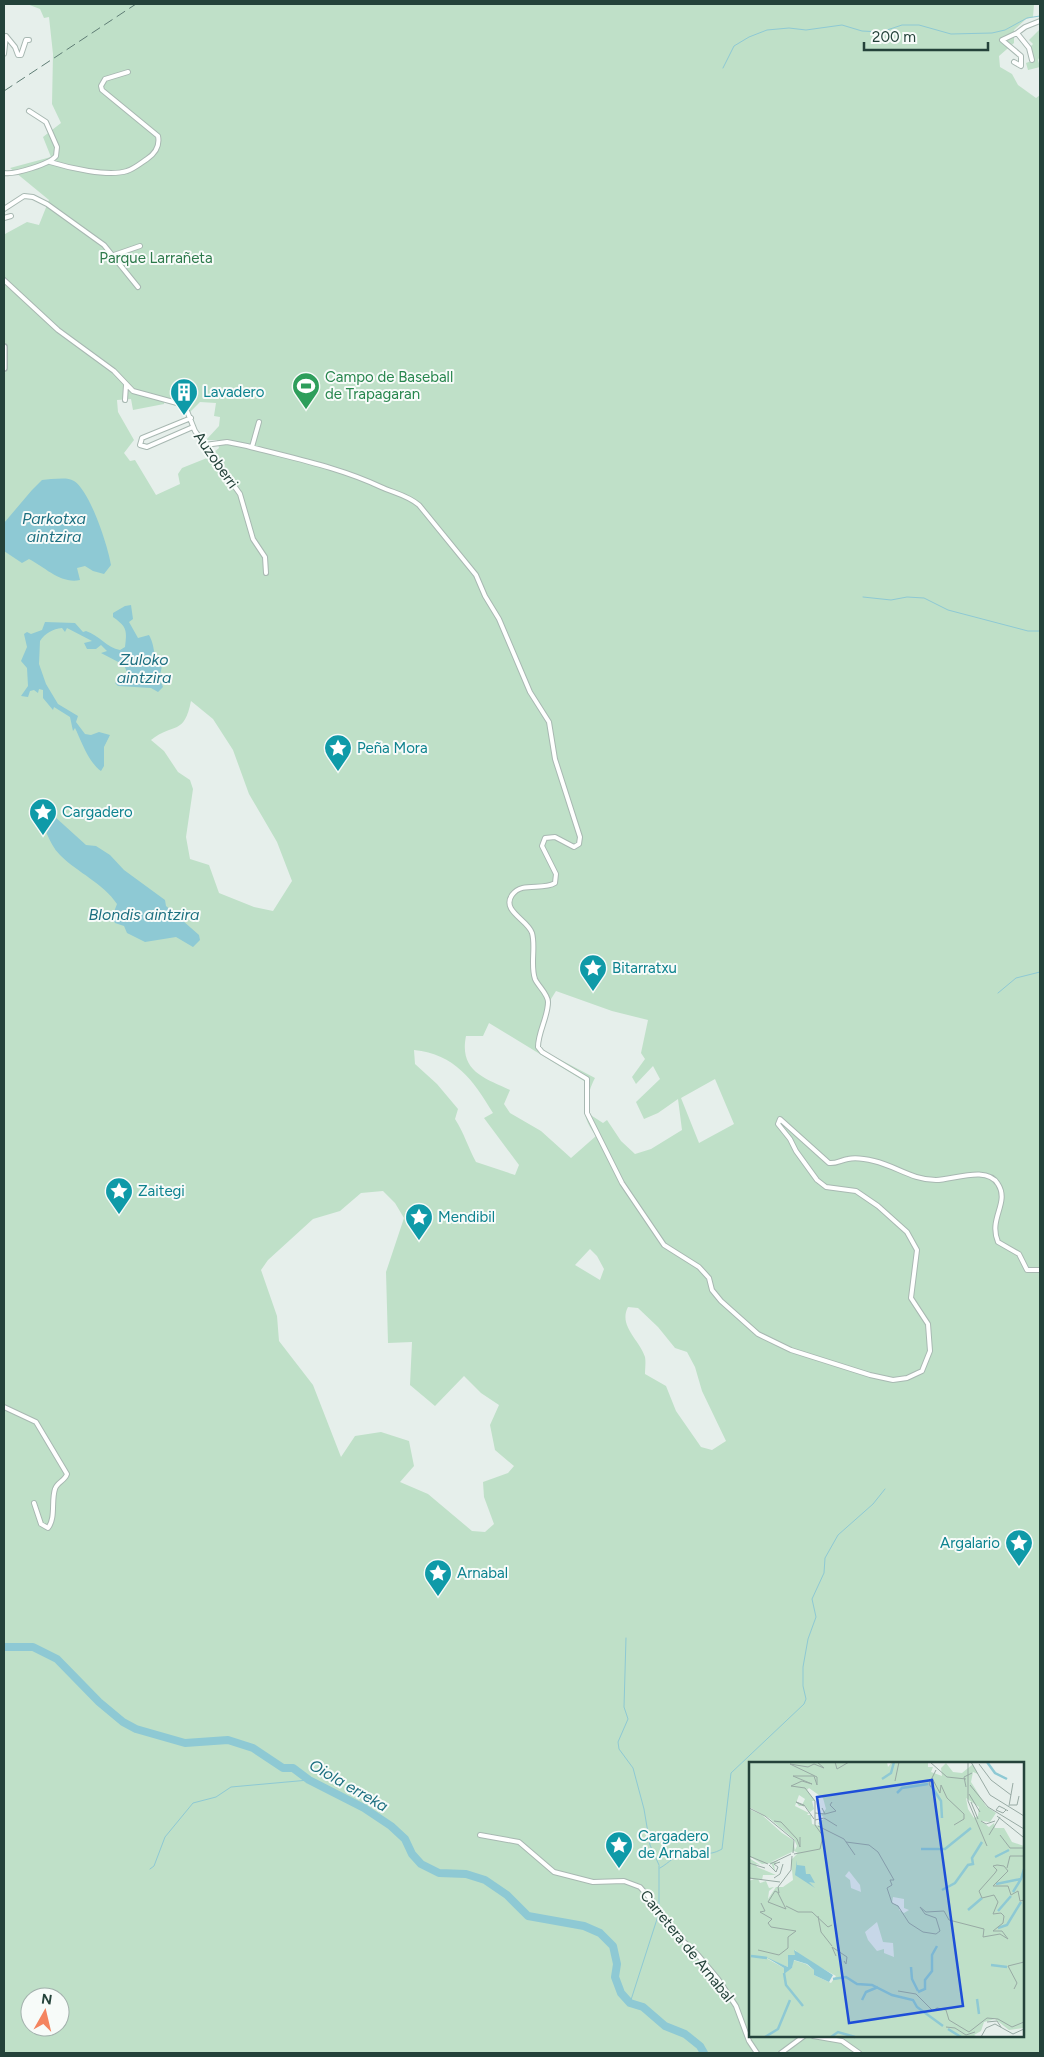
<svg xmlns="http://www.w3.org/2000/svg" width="1044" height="2057" font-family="Figtree,sans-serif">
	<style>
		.green { fill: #bfe0c8; fill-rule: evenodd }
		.water { fill: #8ec9d4 }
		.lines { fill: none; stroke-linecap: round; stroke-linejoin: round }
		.stream { stroke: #8ec9d4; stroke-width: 1 }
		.river { stroke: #8ec9d4; stroke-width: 8 }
		.minor-casing { stroke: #a8b8b2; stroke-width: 6 }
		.tertiary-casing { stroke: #a8b8b2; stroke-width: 8 }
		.minor { stroke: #fff; stroke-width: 4 }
		.tertiary { stroke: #fff; stroke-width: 5 }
		.rail { stroke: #5f7d75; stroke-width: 1; stroke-dasharray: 10 5; stroke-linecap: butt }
		.labels { text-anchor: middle; stroke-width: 4; stroke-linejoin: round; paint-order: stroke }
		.park-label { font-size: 15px; fill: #2d7a4b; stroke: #f7fbf9 }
		.leisure-label { font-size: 15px; fill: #27864d; stroke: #f7fbf9; text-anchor: start }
		.culture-label { font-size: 15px; fill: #0d838f; stroke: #f7fbf9; text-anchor: start }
		.street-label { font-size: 15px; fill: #24423a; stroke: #f7fbf9 }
		.water-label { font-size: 16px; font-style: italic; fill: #1c6f80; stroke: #f7fbf9 }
		.inset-river { fill: none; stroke: #8ec9d4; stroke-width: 2.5 }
		.inset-road { fill: none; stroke: #98aaa4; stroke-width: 1 }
		.view { fill: #1d4ed8; fill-opacity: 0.15; stroke: #1d4ed8; stroke-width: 2.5 }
		.inset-edge { fill: none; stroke: #24423a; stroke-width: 2.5 }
	</style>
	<rect width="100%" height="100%" fill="#e6efeb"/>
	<path class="green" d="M27,4H1034L1033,17L1026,19L1014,30V43L999,56L1000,67L1012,74L1018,85L1036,98L1040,95V2053H4V379L8,357L4,337V241L5,234L27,222L39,225L49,200L10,168L51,157L43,137L61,123L52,104L53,54L49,17L44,18L40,9ZM165,397L181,403L190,412L200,402L216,403L214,416L220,417L219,426L206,440H217L219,448L207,458L182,468L178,474L180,484L156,495L135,460L130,461L124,453L134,440L118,412L117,400L131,399L133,410L164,404ZM191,701L213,719L233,750L249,794L277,842L292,881L273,911L254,907L219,893L209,865L190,859L186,837L193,789L190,780L178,772L164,751L151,740C174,722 184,736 191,701ZM556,991L612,1011L648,1020L641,1053L645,1059L632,1077L636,1084L653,1066L660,1079L636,1102L644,1119L658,1113L678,1099L682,1130L651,1149L635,1154L621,1141L607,1120L603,1123L589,1114C586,1101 589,1089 595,1078L544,1051L539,1046L551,999ZM489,1023L584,1081C587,1107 578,1111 596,1136L571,1158L541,1131L510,1113L504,1104L510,1090C484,1078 459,1071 466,1036H483ZM414,1050C455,1054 473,1080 493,1113L484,1118L519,1165L515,1175L476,1162C468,1147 464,1133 455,1119L458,1109L437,1084L415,1064ZM715,1079L734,1124L699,1143L681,1098ZM383,1191L395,1203L404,1218L386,1272L388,1343L412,1342L410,1385L435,1406L464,1376L481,1393L499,1405L490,1425L495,1450L514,1466L508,1473L483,1482L484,1497L494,1524L485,1532L472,1531L428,1494L400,1482L414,1466L409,1441L381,1432L355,1436L341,1457L313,1385L279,1341L277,1316L261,1270L268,1260L313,1219L340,1211L361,1193ZM590,1249L597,1256L604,1269L600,1280L575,1265ZM628,1307L638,1308L658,1327L675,1348L687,1352L695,1367L702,1391L726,1441L712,1450L701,1447L676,1411L666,1386L645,1374C645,1369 646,1362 645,1357C640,1340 618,1326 628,1307ZM750,1763H1023V2036H750ZM30,1997H60V2027H30Z
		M1040,29V56L1038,60L1040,67L1028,70L1026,63L1034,60L1031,46L1033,44L1029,40Z"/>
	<path class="water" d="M51,479C59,479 67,477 74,481C90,491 108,546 111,565L104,574L93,571L85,566L77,568L80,580C61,584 46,568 29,559L22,563L4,551V523L32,490L42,480Z
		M131,605L133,619L129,622L138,638L149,635C152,641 153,644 154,651C157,664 166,660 159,677L163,687L158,692L151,688L118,686L115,683L125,678L127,672L124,665L101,653L107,651L101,645L96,649H87L84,643L92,641L67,628L65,632L62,628C53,629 45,633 40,641L39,664L46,684L58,704L78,716L76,722L85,734L91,735L99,732L110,735L104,747V766L101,771C88,762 81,740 75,728L73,731L70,717L54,707L53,710L43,698V690L39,689L38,693L34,690L30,691L28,697L21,696L28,686L27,668L21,661L27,647L24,634L27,632L31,634L42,630L45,622L75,623L83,632L86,631C99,635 107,648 120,650L125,647C127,630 127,627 113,617V613L125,606Z
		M44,800L51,804L54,816L86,845L96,846L110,855L124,870L165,900L166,906L199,935L200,940L193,947L176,937L145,942L127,933L124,926L115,923L112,917L117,904C103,883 78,873 60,855C47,842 46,825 35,811L36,807Z"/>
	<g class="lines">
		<path class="stream" d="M1040,61V62
			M723,68L734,46L749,37L767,30L789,28L806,30L842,25L862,31L881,32L902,25H919L951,34L992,33L1005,30L1027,18L1040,16
			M863,597L891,600L907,597L924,598L948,610L1028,631H1040
			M998,993L1016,978L1040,972
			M626,1638L624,1707L628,1719L618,1742L619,1749L633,1768L644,1809L650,1845L659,1865
			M660,1868C669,1863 676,1854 687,1852C702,1850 706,1858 722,1849L731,1773L804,1704L806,1699L803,1686V1667L808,1639L816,1617L812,1599L824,1573L825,1558L838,1535L873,1504L885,1489
			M150,1869L154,1866L165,1837L193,1803L216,1797L231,1787L309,1780
			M659,1906V1866
			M630,2003L658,1916"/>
		<path class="river" d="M4,1647H33L57,1659L99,1702L123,1722L136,1729L185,1743L228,1740L253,1748L283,1768H293L309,1780L364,1808L391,1826L405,1839L412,1854L421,1864L439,1873L466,1874L485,1880L507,1895L528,1916L584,1926L600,1933L613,1946L617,1964L615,1977L621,1993L630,2003L643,2007L665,2026L685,2034L700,2046L704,2053"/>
		<g class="minor-casing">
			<path id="minor" d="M4,54L6,36L15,47L18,55H21L26,40H29
				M1032,60L1029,48L1017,33L1025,27L1040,21
				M1014,62L1021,66V56L1002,40L1017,33
				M50,162C69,168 108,177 127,171C134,169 141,163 147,159C156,153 160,146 158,136L102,90L101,86L105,79L128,72
				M4,173C14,175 50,164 56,156L57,147L46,122L29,111
				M4,209L24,196L33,197L47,204L104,245L138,287
				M4,218L11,216
				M114,255L140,246
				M4,280L58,330L114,371L133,391L177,403L187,411L195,431L240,494L253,539L265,557L266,573
				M125,400L126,385
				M191,418L142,438L140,445L147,447L193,427
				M205,445L227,442L247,446C292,458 339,467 381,487C394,493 407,495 419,505L476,575L485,596L499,619L530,692L549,722L555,759L580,837L579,844L574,847L555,837L545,838L542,846L556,874L555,883C542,891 522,881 512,895C501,911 528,920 532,933C536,947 530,965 535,979C538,986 548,994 548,1002C548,1017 538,1032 538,1047L542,1052L587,1079V1113L622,1183L664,1245L699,1267L709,1278L712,1290L721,1301L758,1334L791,1350L870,1375L893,1380L907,1378L922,1371L930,1351L928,1324L911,1298L917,1250L907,1232L878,1206L856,1191L826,1187L817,1180L796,1151L790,1139L778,1124L780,1119L829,1163C836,1164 841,1160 848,1159C856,1157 866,1159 874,1161C896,1166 912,1180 936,1180C953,1180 987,1165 998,1184C1010,1203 988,1218 998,1242L1019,1254L1027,1270H1040
				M252,447L259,422
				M4,1407L36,1422L67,1474C65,1481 57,1482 55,1489C51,1501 56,1518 48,1528L41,1524L34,1503
				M480,1835L519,1842L554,1872L593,1882L624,1881L640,1887L654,1903L668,1927L698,1955L718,1979L736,2006L749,2041L757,2053
				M813,2036L842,2041L859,2053
				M781,2053L804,2036"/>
		</g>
		<g class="tertiary-casing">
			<path id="tertiary" d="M4,347V368"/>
		</g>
		<use href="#minor" class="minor"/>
		<use href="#tertiary" class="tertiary"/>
		<path class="rail" d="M4,91L136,4"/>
	</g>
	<defs>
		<g id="stadium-pin" transform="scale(1.4375)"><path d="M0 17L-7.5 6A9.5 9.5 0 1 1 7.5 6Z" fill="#2e9e5b" stroke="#f7fbf9"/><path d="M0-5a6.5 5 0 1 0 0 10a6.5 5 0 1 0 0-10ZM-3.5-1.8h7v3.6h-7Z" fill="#fff"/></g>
		<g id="building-pin" transform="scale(1.4375)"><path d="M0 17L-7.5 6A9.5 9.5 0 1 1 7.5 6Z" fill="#0f9aa8" stroke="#f7fbf9"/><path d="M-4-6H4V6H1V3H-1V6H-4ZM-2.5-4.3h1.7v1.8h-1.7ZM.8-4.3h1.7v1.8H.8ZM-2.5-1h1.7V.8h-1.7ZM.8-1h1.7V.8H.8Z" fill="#fff"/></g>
		<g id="sight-pin" transform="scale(1.4375)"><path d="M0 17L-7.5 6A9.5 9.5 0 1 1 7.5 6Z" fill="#0f9aa8" stroke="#f7fbf9"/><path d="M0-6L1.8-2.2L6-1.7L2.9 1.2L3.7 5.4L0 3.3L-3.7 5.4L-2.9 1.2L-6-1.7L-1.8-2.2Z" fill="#fff"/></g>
	</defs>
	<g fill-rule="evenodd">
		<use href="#stadium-pin" x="306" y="386"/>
		<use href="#building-pin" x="184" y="392"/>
		<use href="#sight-pin" x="338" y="748"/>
		<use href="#sight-pin" x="43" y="812"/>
		<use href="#sight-pin" x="593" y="968"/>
		<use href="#sight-pin" x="119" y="1191"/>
		<use href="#sight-pin" x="419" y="1217"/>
		<use href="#sight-pin" x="1019" y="1543"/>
		<use href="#sight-pin" x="438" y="1573"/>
		<use href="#sight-pin" x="619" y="1845"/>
	</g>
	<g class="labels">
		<g class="park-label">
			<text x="156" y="263">Parque Larrañeta</text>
		</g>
		<g class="leisure-label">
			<text x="325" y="382">Campo de Baseball<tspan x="325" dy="17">de Trapagaran</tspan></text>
		</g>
		<g class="culture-label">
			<text x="203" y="397">Lavadero</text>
			<text x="357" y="753">Peña Mora</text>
			<text x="62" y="817">Cargadero</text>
			<text x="612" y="973">Bitarratxu</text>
			<text x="138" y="1196">Zaitegi</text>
			<text x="438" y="1222">Mendibil</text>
			<text x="1000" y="1548" text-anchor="end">Argalario</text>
			<text x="457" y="1578">Arnabal</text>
			<text x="638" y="1841">Cargadero<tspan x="638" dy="17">de Arnabal</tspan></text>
		</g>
		<g class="street-label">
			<text transform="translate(216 460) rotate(55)" y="5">Auzoberri</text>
			<text transform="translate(687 1946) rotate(51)" y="5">Carretera de Arnabal</text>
		</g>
		<g class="water-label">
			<text x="54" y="524">Parkotxa<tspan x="54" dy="18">aintzira</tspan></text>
			<text x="144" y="665">Zuloko<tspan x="144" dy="18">aintzira</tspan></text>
			<text x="144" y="920">Blondis aintzira</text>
			<text transform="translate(349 1785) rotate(30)" y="6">Oiola erreka</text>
		</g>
	</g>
	<g transform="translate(749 1762)">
		<rect width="275" height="275" fill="#e6efeb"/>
		<path d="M0,0H138L139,5L143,0H179V5H184L182,10L193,14L192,6L197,1L204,10L213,11L224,2L229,12L224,10L222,20L237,44L247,51L241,60L232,59L240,65L245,61L246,66H255L263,80L275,84V266L260,268L246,257L235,260L232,269L225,273L229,275H0V119L5,117L0,116V96L11,103L7,102L8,105L27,113H14L13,118L9,117L11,121L17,119L20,126L25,125L20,129L19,137L27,125H34L44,118L42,98L49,91L45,89L22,100L29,99L25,102L26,110L22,101L13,102L0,94V47L13,53L33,71L44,78L46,88L48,84L45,77L20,56L0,45ZM60,26L74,36L77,47L72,53L76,56L69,61L71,64L63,62L62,53H58L60,51L46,44L50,33L56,37L53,43L47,40L50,44H56L61,50L65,47L63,39H66L58,28ZM217,36L230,45L229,54L225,56L219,47ZM100,109L111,123L112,130L102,126L101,118L96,114ZM144,135L155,137V146L160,148L155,151L150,148V144L143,141ZM128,160L134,180L144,181L145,195L135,191V187L128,189L119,178L116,170ZM46,188L51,194L87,214L82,221L65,213V208L57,202L44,198L43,206L36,210L35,206L17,196L39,205V193H46Z" fill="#bfe0c8" fill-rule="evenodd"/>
		<path d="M48,98V103L56,104L57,112H61L66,121L60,120L66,126L46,113ZM45,188L84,213L80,220L65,213V208L58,202L45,198L43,206L35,212V206L17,195L39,205V193H46Z" fill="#8ec9d4"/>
		<path class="inset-river" d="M238,0L246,11L258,17M133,17L142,11L145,0M184,20L183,25L192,39L193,56M148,31L153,26L179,22M172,87H196L222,66M246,95L260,88M247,122L272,117L275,107M193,128L206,121L219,103L224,102L223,96L233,80M264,130L272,117M219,148L233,136M249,149L262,134M249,166L258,163L272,140M2,194L18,196M242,203L258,205M162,205L163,217L169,229M35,211L37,223L54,244M84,217L97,215L108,222L123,223L143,233L164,238L168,245L194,264M169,230L176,227V218L183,209V193L188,184M228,237L230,252M113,238L117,230L129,225M199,267L212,275M16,275L29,267L41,238M82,275L89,270L106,275"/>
		<path class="inset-road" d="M86,0L88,7L100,0M181,0L198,15L217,17M219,0V39L238,84M222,0L241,33L275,54M230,2L242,18L262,33M184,18L191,31L192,23L198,36L215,52V57L205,63M146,19L150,0M221,23L239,45L275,67M182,25L180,22L187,8M217,25L215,15L223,11M220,32L231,50M222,40L229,57M261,43H268L270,34M55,44L47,40L55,43L65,57M260,44L264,21M0,46L16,54L45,78L44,91M257,48L254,51L247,48L250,44L256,47L257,48H258L259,49M66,51L76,52L73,46M76,52L87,49L81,43L83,40M248,54L274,75M66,58L75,56L88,64M25,59L32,60L48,77L51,85V75M232,59L237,62L246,59M66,63V39L56,26L42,24L53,19L63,22L44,14H65L68,23V15L41,2L59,5L65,2L75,6L68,0M69,64L95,77L106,93M240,73L251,55M251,73L261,86H275M97,80L120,83L129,90L145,118H141L143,123L138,126L143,141L149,144L160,161L174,170L187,172L191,169L187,156L176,152L171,145L177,150L195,149L200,158L235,167L234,175L251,172L259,177L253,169H244L254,161L255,154L252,151L244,152L249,140L245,133L233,136L230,129L246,111L248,108L244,104L248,103L255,104L259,109L244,124H259L262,133L269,129L271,139L275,138M45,92L71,87L74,74L66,63M0,94L19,102M0,101L16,106M21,102L42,92M20,103L27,110L29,105L25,102L31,100M258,106L261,94H275M0,116L31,120M25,116L31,112L34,102M19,140L26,129L30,131L29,125L42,108L43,94M19,140L37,147L29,131M37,144L49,150H63L79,165L83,163M69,154L72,170L83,184M9,188L30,193L39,186V175L47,169L22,165L19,161L23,157L11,150L16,149L12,141M87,194L83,185L98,195L97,202L95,199M265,227L268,221L259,204L275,200M149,229L167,232L184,249L188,246L197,248L200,258L220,270L238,256L249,257L263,265L275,260M238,260L248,259L252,265M197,265L206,266L217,273L226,270M232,275L237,266L246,262L264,272L275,267"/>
		<path class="view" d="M183,18L214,244L100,261L68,35Z"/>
		<rect width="275" height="275" class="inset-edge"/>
	</g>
	<rect width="1044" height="2057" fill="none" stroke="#24423a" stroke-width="10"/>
	<g transform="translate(45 2012) rotate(8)"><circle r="24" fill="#f7fbf9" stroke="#a3b1ad"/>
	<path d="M0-4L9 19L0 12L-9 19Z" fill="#f4845f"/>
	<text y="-8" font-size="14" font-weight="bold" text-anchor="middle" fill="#24423a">N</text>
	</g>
	<path d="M864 42v8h124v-8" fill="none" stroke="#24423a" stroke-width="2.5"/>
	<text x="872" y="42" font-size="15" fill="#24423a" stroke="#f7fbf9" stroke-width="4" paint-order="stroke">200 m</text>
</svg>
